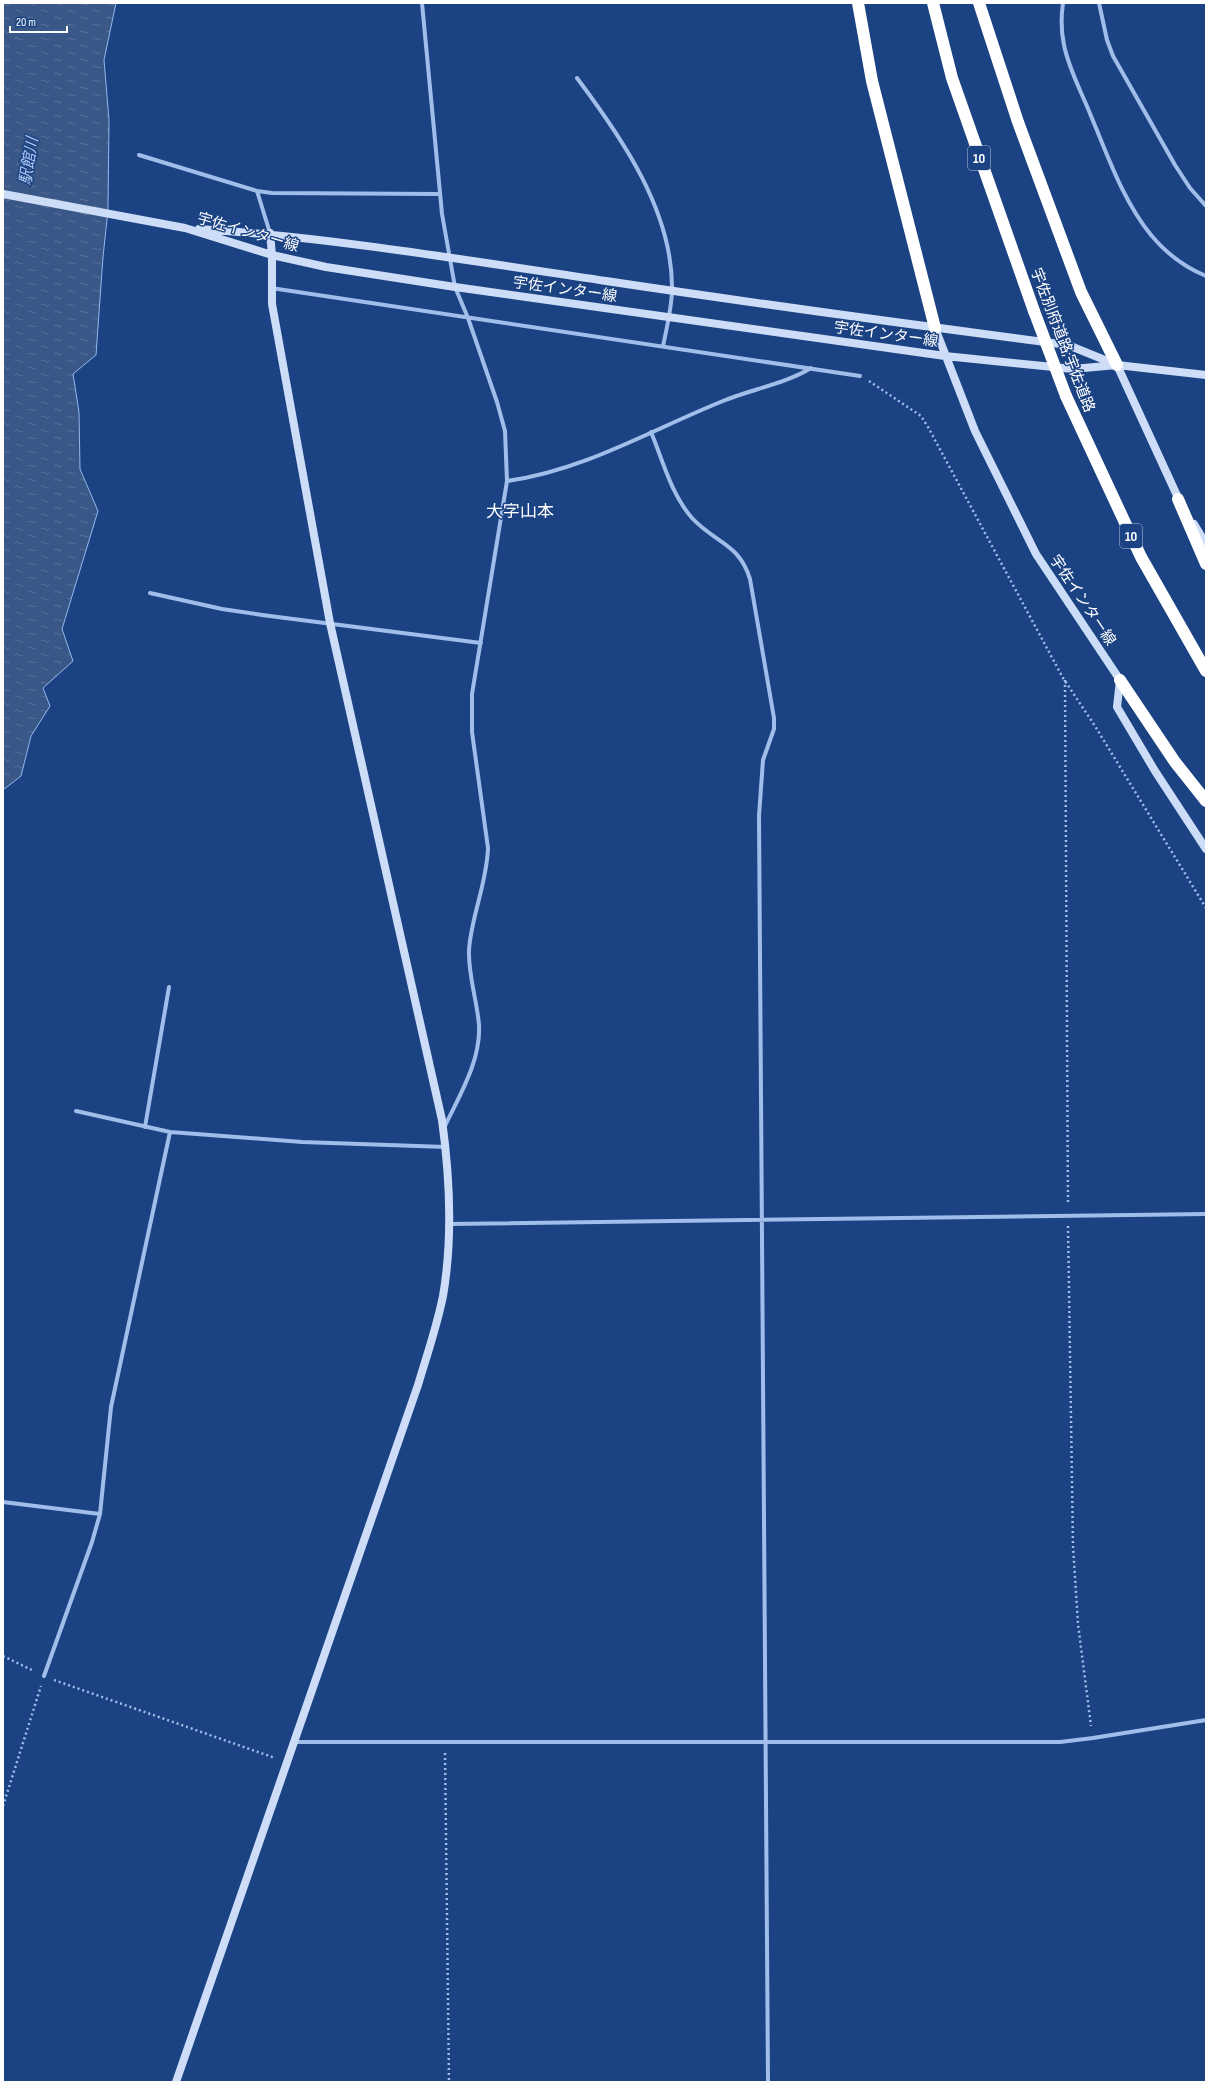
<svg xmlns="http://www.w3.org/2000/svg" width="1209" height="2085" font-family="'Sofia Sans Condensed','Noto Sans JP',sans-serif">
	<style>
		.water { fill: url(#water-ripples); stroke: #94b8ed }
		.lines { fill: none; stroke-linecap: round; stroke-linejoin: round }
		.path { stroke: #a1beeb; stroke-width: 2.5; stroke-dasharray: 2 3; stroke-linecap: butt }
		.street { stroke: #a1beeb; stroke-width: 4 }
		.secondary { stroke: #cdddf8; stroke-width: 8 }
		.highway { stroke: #fff; stroke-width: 12 }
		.highway-bridge { stroke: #fff; stroke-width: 12 }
		.labels { text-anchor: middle; stroke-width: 3; stroke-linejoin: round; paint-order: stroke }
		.shield { fill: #1b4383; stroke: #bbc7da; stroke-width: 1 }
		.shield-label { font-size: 14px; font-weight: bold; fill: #fff }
		.street-label { font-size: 15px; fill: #fff; stroke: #1b4383 }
		.water-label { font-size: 16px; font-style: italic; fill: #adc9f2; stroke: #1b4383 }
		.quarter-label { font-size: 17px; fill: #fff; stroke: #1b4383 }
	</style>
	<defs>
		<pattern id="water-ripples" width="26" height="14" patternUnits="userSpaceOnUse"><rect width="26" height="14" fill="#3a5887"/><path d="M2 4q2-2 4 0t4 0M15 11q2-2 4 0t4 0" fill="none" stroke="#587199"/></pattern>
	</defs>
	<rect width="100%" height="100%" fill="#1b4383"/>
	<path class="water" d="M3,3H116L104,60L109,120L108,210L103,257L96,355L73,374L79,412L80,469L98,511L62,629L73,661L43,688L50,706L31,736L21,776L3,790Z"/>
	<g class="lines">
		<path class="path" d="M869,381L921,416L928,427L1063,678L1095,726L1206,908
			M1065,680L1068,1205
			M1068,1226L1073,1546L1078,1624L1091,1726
			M3,1656L34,1671
			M54,1680L275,1758
			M445,1753L449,2082
			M3,1806L41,1686"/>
		<path class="street" d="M422,3L442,214L455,287L468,318L497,402L505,431L507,481L472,694V732L488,848C487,883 471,917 469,950C468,975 477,1000 479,1025C481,1061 459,1096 444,1128
			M1063,3C1061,17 1061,31 1064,45C1069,70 1082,93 1091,116C1108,156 1123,201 1151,235C1166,253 1184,267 1206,276
			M1099,3L1107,40L1113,56L1175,165L1190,188L1206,206
			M577,78C622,138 674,213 672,292C671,310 667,328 663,346
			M139,155L257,191L272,193L439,194
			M257,191L270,233
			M271,288L860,376
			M651,432C663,461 671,494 692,518C715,543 739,543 750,579L774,718V729L763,760L759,816L768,2082
			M507,481C583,471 653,429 723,401C752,389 785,384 811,368
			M150,593L222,609L262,615L481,643
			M76,1111L170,1132L302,1142L446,1147
			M145,1127L169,987
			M449,1224L1206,1214
			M3,1502L100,1514
			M44,1676L92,1542L100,1514L111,1407L170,1132
			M294,1742H1060L1093,1738L1206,1720"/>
		<path class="secondary" d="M3,194L185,228L272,255L326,267L455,287L945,356L1073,369L1117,365L1206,375
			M199,229C336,238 471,261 606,281C760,304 914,325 1068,345L1117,365L1180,502
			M935,328L975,431L1036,554L1120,680L1117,707L1155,771L1206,849
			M1194,524L1206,544
			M176,2082L418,1385C427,1355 437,1326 443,1296C453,1238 450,1178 442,1120L330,623L272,304V255L270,233"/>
		<path class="highway" d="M858,3L872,81L935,328
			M933,3L952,78L1034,311
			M979,3L1018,122L1081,292L1117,365
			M1066,396L1141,557L1206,671
			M1178,499L1206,564
			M1120,680L1175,762L1206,801"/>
		<path class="highway-bridge" d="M1034,311L1066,396"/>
	</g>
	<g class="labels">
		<g class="shield">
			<rect x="968" y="146" width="22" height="24" rx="3"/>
			<rect x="1120" y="524" width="22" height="24" rx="3"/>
		</g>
		<g class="shield-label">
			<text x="979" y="163">10</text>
			<text x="1131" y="541">10</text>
		</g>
		<g class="street-label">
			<text transform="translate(248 232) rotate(16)" y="5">宇佐インター線</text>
			<text transform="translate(565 289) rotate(8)" y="5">宇佐インター線</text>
			<text transform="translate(886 334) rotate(8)" y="5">宇佐インター線</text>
			<text transform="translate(1063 340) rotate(69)" y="5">宇佐別府道路;宇佐道路</text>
			<text transform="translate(1083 600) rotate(56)" y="5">宇佐インター線</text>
		</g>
		<g class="water-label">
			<text transform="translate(28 161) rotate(-81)" y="6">駅館川</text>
		</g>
		<g class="quarter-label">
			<text x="520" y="517">大字山本</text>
		</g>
	</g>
	<rect width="1209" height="2085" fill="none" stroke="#ffffff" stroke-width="8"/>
	<path d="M10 26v6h57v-6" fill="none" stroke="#ffffff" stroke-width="2"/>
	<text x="16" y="26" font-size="12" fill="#ffffff" stroke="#1b4383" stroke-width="3" paint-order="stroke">20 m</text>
</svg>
